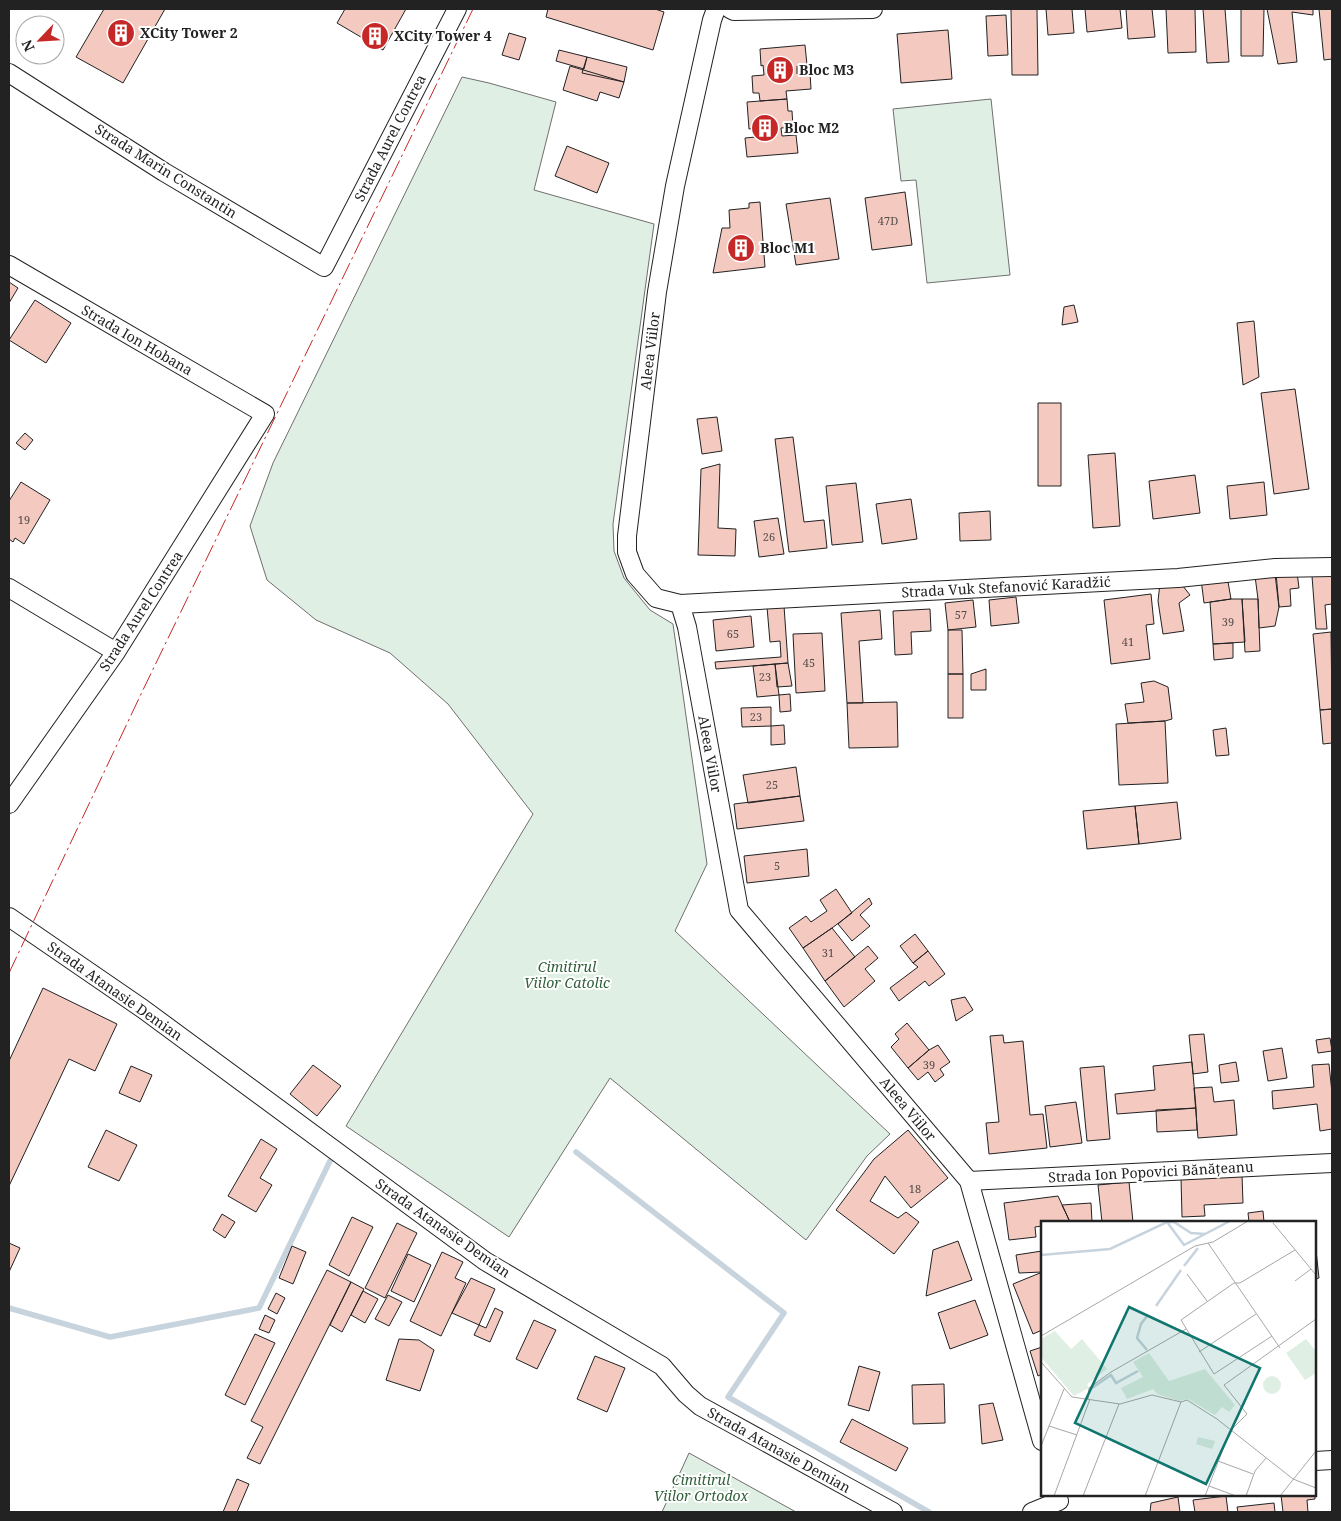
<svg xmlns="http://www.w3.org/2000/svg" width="1341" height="1521" font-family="'Noto Serif',serif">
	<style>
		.green { fill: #e0efe3; stroke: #6f6f6f }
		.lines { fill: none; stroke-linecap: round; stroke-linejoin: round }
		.stream { stroke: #c7d3dd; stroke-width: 5.5 }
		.building { fill: #f3c9c0; stroke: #222 }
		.street-casing { stroke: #222; stroke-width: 20 }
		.street { stroke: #fff; stroke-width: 18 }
		.power { stroke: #c62828; stroke-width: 1; stroke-dasharray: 18 4 2.5 4; stroke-linecap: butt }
		.labels { text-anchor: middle; stroke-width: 4; stroke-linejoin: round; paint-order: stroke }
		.number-label { font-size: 11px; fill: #564c4a }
		.poi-label { font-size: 14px; font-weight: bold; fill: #222; stroke: #fff; text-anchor: start }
		.street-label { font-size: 14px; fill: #222; stroke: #fff }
		.park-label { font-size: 14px; font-style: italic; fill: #2f5e38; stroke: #fff }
		.inset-river { fill: none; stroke: #c7d3dd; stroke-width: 2.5 }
		.inset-road { fill: none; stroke: #a7a7a7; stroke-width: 1 }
		.view { fill: #0f766e; fill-opacity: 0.15; stroke: #0f766e; stroke-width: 2.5 }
		.inset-edge { fill: none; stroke: #222; stroke-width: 2.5 }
	</style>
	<rect width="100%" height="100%" fill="#fff"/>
	<path class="green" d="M462,77L489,83L556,102L534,190L654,224L613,524L614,551L624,578L650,610L673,624L707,864L675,931L890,1134L867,1156L806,1240L610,1078L509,1237L346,1126L533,814L448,704L390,653L316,620L267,580L250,526L273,463Z
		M991,99L1010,275L927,283L916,180L901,181L893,109Z
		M689,1453L796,1512H662Z"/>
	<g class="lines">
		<path class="stream" d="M576,1152L784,1313L728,1397L929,1512
			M9,1308L110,1337L259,1308L330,1161"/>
	</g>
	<path class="building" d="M104,9H165L123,83L76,57Z
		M345,9H406L383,50L337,23Z
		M548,9H655L664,12L653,50L546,17Z
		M1011,9H1037L1038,75H1012Z
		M1046,9H1072L1074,33L1048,35Z
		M1085,9H1120L1122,28L1087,32Z
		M1126,9H1152L1155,37L1128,39Z
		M1166,9H1195L1196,52L1168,53Z
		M1203,9H1225L1229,62L1207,63Z
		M1241,9H1264L1263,56H1241Z
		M1267,9H1313V15L1292,12L1297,62L1278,64Z
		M1319,9H1332V59L1324,60Z
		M1006,15L1008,55L988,56L986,16Z
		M948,30L952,79L901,83L897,34Z
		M509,33L526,38L519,60L502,55Z
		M805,45L807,65L797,66V74L810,73L811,89L786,91L787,99L760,101L759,93H753L752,76L764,75L763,65L761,66L760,49Z
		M559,50L587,57L584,69L556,61Z
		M587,57L627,67L624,82L582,73Z
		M570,66L624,82L619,98L600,92L597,101L563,90Z
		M787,99L788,111H792L793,127L781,128L782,136L796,135L798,153L747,157L745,138L756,137V128L749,129L747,102Z
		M567,146L609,163L597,193L555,176Z
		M905,192L912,245L872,250L865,198Z
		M830,198L839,259L796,265L786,204Z
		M760,202L765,267L713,273L722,228H730L729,210L749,208V203Z
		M9,282L18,288L9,303Z
		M35,300L71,323L46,363L9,340Z
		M1074,305L1078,322L1062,325L1064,307Z
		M1254,321L1259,377L1243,385L1237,323Z
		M1295,389L1309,489L1274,494L1261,393Z
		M1038,403H1061V486H1038Z
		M717,417L722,451L702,454L697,419Z
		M25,433L33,440L25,450L16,443Z
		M793,437L804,522L824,520L827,548L789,552L775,439Z
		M1115,453L1120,526L1093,528L1088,455Z
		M720,464L718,528L736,529L735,556L698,555L701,469Z
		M1195,475L1200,513L1153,519L1149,481Z
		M21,482L50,500L24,544L15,538L13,542L9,539V501Z
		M1264,482L1267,515L1230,519L1227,486Z
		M856,483L863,542L832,545L826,486Z
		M911,499L917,539L882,544L876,504Z
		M990,511L991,540L960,541L959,513Z
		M778,518L784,554L759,557L754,521Z
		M1297,572L1299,588L1290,589L1291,606L1279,607L1276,573Z
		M1275,574L1279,607L1275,626L1259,628L1258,599L1255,576Z
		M1332,575V604L1325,605L1327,629H1316L1312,576Z
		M1227,576L1231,599L1204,603L1201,579Z
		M1179,581L1190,595L1179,603L1184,631L1163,634L1158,601L1160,583Z
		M1151,594L1154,624L1146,625L1150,659L1111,664L1104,600Z
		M1016,597L1019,623L991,626L989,600Z
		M1231,599H1242L1245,642L1213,644L1210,602Z
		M1242,599H1258L1260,651L1245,652Z
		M973,600L976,627L948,630L945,603Z
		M784,606L788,663L716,669L715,662L781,657L780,641L770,642L767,607Z
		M930,609L931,631L911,632L912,654L895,655L893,611Z
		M880,610L882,639L859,641L863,703H847L841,613Z
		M751,616L754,647L716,651L713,620Z
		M948,630H962L963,674H948Z
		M1331,632L1332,709L1320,710L1313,634Z
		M822,633L825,691L796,693L793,634Z
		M1233,643V658L1214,660L1213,644Z
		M788,663L792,686L777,687L775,664Z
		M775,664L779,695L757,697L753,666Z
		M986,669V690H971V674Z
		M948,674H963V718H948Z
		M1154,681L1168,687L1172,719L1165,721L1128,723L1125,704L1144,702L1141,683Z
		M790,694L791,711L780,712L779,695Z
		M897,702L898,747L849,748L847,703Z
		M771,707V726L742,727L741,708Z
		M1332,709V743L1323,744L1320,710Z
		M1165,721L1168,783L1119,785L1116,724Z
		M784,725L785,744L771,745V726Z
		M1226,728L1229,755L1216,756L1213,730Z
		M796,767L800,796L748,803L743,775Z
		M800,796L804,821L737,829L734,804Z
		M1177,802L1181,839L1139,844L1135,806Z
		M1135,806L1139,844L1087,849L1083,811Z
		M807,849L809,876L747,883L744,856Z
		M836,889L852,913L832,928L803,948L789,928L806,916L811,922L827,911L820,900Z
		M869,898L872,904L860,915L870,926L852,941L838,924Z
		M832,928L855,957L825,981L803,948Z
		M915,934L928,951L913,963L900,946Z
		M868,946L878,958L865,969L875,981L844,1007L825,981Z
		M928,951L945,974L929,986L925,981L899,1001L890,988L918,967L913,963Z
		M43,988L117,1024L95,1071L69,1059L9,1186V1061Z
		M965,997L973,1010L956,1021L951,1000Z
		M907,1023L929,1050L908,1068L891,1047L899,1039L895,1034Z
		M1204,1034L1208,1072L1193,1074L1189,1035Z
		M1003,1035L1004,1043L1023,1041L1030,1115L1043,1114L1047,1148L989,1154L986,1123L999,1122L990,1036Z
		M1330,1038L1332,1051L1318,1053L1316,1040Z
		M938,1045L950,1062L940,1069L944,1075L935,1082L928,1072L918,1080L908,1068L929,1050Z
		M1282,1048L1287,1078L1268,1081L1263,1051Z
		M1192,1062L1196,1108L1117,1114L1115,1094L1155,1090L1153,1066Z
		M1236,1062L1239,1081L1221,1083L1219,1065Z
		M1329,1064L1332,1093V1129L1320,1131L1317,1104L1273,1109L1272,1091L1314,1087L1312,1065Z
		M313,1065L341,1086L317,1116L290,1094Z
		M131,1066L152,1075L140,1102L119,1093Z
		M1104,1066L1110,1139L1087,1141L1080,1068Z
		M1212,1087L1214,1102L1234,1100L1237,1135L1198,1138L1194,1088Z
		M1076,1102L1082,1143L1050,1147L1045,1106Z
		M1196,1108L1197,1130L1157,1132L1156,1110Z
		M106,1130L137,1145L119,1181L88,1167Z
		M908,1130L948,1178L911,1208L885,1176L870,1201L898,1218L906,1212L919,1222L894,1254L836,1210L874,1159Z
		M261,1139L277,1149L260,1178L272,1185L256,1212L228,1196Z
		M1242,1175L1243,1203L1204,1205L1205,1216L1182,1217L1181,1178Z
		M1129,1182L1133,1222H1102L1098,1185Z
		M1058,1196L1070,1222H1042V1226L1035,1227L1036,1237L1009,1240L1004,1203Z
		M1091,1203L1092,1222H1070L1062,1205Z
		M1263,1211L1264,1222H1249L1248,1213Z
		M222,1214L235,1222L225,1238L213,1230Z
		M352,1217L373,1227L349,1276L329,1265Z
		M397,1223L417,1233L385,1298L365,1288Z
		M958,1241L972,1280L926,1296L933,1250Z
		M1315,1241L1319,1278L1315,1279Z
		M9,1243L20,1248L9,1272Z
		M292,1246L306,1252L293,1284L279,1278Z
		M1042,1251V1272L1019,1273L1016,1255Z
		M442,1252L463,1262L455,1278L466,1283L441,1336L410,1321Z
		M408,1254L431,1265L414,1302L391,1291Z
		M327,1270L351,1282L260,1464L247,1458L263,1427L251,1421Z
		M1040,1273L1042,1279V1330L1033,1334L1013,1284Z
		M471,1278L495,1289L479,1325L452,1313Z
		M351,1282L364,1289L342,1332L330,1325Z
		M363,1291L378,1299L365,1323L351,1315Z
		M276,1293L285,1298L277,1314L268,1309Z
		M388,1295L402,1302L389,1326L375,1319Z
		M975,1300L988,1335L950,1349L938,1313Z
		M495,1308L503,1312L490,1342L474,1335L479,1325L486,1328Z
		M265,1315L275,1320L269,1333L259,1329Z
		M534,1320L556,1330L537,1369L516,1359Z
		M255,1334L275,1343L245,1405L225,1395Z
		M399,1339L419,1340L434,1350L420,1391L386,1380Z
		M1042,1347V1374L1038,1376L1030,1351Z
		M595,1356L625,1368L607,1412L577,1399Z
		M859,1366L880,1372L869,1411L848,1405Z
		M944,1384L945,1423L913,1424L912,1385Z
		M993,1403L1003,1440L982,1444L979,1405Z
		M852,1419L908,1448L896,1471L840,1442Z
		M237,1479L249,1484L237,1512H223Z
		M1315,1492V1499L1307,1500L1308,1512H1283L1281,1495H1315Z
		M1226,1496L1228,1512H1195L1193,1500Z
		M1178,1497L1180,1512H1150L1151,1503Z
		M1274,1503L1275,1512H1238L1237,1507Z"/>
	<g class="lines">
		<g class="street-casing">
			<path id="street" d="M716,9L712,20L675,186L657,292L627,536V552L635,574L656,598L680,604L687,627L739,910L969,1181L1042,1441
				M730,9L734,11L873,9
				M9,73L164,172L324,267L457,9
				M9,265L265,414L116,652L9,804
				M9,588L116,652
				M680,604L1178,578L1275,568L1332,567
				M9,917L143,1009L485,1261L662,1366L686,1394L700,1406L893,1512
				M969,1181L1332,1163
				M1315,1461L1332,1460
				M1032,1512L1059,1501"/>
		</g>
		<use href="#street" class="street"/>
		<path class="power" d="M9,973L142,692L473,9"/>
	</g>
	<defs>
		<g id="building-disc" transform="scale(1.4375)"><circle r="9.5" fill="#c62828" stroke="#fff"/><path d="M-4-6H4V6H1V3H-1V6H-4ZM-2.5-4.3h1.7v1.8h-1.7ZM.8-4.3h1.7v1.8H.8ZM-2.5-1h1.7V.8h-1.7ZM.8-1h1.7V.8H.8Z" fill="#fff"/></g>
	</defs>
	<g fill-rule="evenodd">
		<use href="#building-disc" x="121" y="33"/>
		<use href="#building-disc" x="375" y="36"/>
		<use href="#building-disc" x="780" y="70"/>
		<use href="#building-disc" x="765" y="128"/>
		<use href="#building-disc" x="741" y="248"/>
	</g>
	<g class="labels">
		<g class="number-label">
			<text x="888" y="225">47D</text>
			<text x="24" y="524">19</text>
			<text x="769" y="541">26</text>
			<text x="961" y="619">57</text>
			<text x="1228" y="626">39</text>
			<text x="733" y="638">65</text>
			<text x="1128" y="646">41</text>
			<text x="809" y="667">45</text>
			<text x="765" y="681">23</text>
			<text x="756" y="721">23</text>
			<text x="772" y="789">25</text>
			<text x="777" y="870">5</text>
			<text x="828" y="957">31</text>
			<text x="929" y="1069">39</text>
			<text x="915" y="1193">18</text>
		</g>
		<g class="poi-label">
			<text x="140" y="38">XCity Tower 2</text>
			<text x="394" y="41">XCity Tower 4</text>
			<text x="799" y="75">Bloc M3</text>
			<text x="784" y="133">Bloc M2</text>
			<text x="760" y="253">Bloc M1</text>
		</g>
		<g class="street-label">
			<text transform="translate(390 138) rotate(-63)" y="5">Strada Aurel Contrea</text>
			<text transform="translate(166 171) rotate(32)" y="5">Strada Marin Constantin</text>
			<text transform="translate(137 340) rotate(30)" y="5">Strada Ion Hobana</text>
			<text transform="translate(650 351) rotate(-83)" y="5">Aleea Viilor</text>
			<text transform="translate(1006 587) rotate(-3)" y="5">Strada Vuk Stefanović Karadžić</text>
			<text transform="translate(141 611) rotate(-57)" y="5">Strada Aurel Contrea</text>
			<text transform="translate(710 754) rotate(80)" y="5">Aleea Viilor</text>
			<text transform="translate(115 991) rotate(35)" y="5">Strada Atanasie Demian</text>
			<text transform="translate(908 1109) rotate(50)" y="5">Aleea Viilor</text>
			<text transform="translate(1151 1172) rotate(-3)" y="5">Strada Ion Popovici Bănățeanu</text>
			<text transform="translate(443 1228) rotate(35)" y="5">Strada Atanasie Demian</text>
			<text transform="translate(779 1450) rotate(29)" y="5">Strada Atanasie Demian</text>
		</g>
		<g class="park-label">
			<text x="567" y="972">Cimitirul<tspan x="567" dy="16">Viilor Catolic</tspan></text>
			<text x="701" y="1485">Cimitirul<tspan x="701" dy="16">Viilor Ortodox</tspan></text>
		</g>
	</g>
	<g transform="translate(1041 1221)">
		<rect width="275" height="275" fill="#fff"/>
		<path d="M14,110L30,128L41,118L66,148L46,163L48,167L33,175L0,136V118ZM265,118L275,130V152L264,159L245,132ZM108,132L128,160L164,148L194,184L188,191L181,186L174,194L147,178L138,180L116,173L112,168L86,178L80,167L102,156L92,141ZM222 164a9 9 0 1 1 18 0a9 9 0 1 1-18 0ZM157,216L174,220L171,228L155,223Z" fill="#e0efe3"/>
		<path class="inset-river" d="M127,1H133L150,12L164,13M0,34L69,28L126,1L143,24L189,0M143,45L157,27M115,85L140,49M106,129L96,117L100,103L106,95M51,167L70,154L75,162L97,150"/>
		<path class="inset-road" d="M232,2L275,54M167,22L239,127M146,53L166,80M254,60L270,48M0,115L154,25L172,21L207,0M231,115L173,153L140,99L193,62H199L254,29M158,131L215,93M0,141L31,176L79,183L111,174L140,181L146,179L176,198L252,258L275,267M47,178L48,167L70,151L145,108M8,205L36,214M0,225L23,168M177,240L212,253M168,265L195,275M13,275L49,178M42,275L78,183M104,275L140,181M164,275L189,210L206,193L183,164L275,98M205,275L214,250L225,237M239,275L275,230"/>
		<path class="view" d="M88,86L219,147L165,263L34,202Z"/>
		<rect width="275" height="275" class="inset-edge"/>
	</g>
	<rect width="1341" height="1521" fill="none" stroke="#222222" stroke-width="20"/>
	<g transform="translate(40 40) rotate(245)"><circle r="24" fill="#ffffff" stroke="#a7a7a7"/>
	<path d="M0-4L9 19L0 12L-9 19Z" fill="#c62828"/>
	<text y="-8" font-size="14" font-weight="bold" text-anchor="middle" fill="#222222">N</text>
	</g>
</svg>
